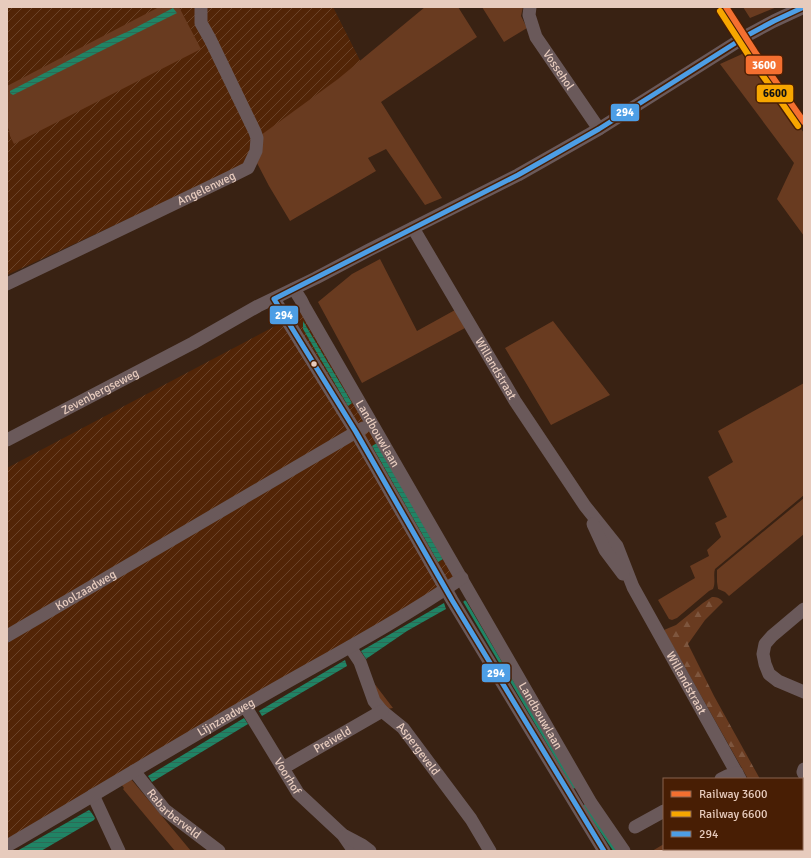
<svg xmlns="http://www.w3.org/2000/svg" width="811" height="858" font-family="Signika,sans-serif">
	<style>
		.industrial { fill: url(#industrial-furrows) }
		.grass { fill: #693b20 }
		.forest { fill: url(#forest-firs) }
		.water { fill: url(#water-rules) }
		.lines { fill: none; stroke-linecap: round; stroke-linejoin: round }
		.stream { stroke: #208465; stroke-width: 3 }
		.minor { stroke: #6a595a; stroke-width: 13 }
		.bus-1-casing { stroke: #481e04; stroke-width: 8 }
		.bus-1 { stroke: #4d9ee5; stroke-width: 5 }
		.rail-1-casing { stroke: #481e04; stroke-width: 9 }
		.rail-2-casing { stroke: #481e04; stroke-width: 9 }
		.rail-1 { stroke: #f46f30; stroke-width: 6 }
		.rail-2 { stroke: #f7a600; stroke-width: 6 }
		.bus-dot { fill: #e7cbbd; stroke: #481e04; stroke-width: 1.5 }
		.labels { text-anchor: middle; stroke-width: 3; stroke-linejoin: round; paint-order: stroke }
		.street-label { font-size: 12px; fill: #e7cbbd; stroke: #481e04 }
		.line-badge { stroke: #481e04; stroke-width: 1.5 }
		.badge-label { font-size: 11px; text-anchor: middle; font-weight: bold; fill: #fff }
		.pale-badge-label { font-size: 11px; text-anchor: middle; font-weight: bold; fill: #111 }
	</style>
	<defs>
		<pattern id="industrial-furrows" width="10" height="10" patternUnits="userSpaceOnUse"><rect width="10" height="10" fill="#522507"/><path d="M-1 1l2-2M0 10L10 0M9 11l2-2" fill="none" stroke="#6b4329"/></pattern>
		<pattern id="forest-firs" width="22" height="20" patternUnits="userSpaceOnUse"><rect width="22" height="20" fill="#693b20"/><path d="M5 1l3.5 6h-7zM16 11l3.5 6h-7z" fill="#7e563e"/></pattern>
		<pattern id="water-rules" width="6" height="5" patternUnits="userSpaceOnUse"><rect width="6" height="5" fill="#208465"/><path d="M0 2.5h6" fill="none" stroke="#2d6b56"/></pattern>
	</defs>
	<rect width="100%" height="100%" fill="#392213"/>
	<path class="industrial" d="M7,7H333L381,102L7,275Z
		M311,307L467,578L7,849V468Z"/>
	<path class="grass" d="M159,7H179L201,49L14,144L10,136L9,130L7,126V86Z
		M425,7H458L477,37L381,102L442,198L425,205L386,149L368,158L376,171L290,221L269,186L257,163L261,135L338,79Z
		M482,7H523L521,16L527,28L504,42Z
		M743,7H777L750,18Z
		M747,51L804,133V236L777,199L794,163L720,64L740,55Z
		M380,259L417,331L455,310L465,328L362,383L318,302L352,274Z
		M553,321L610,395L551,425L505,348Z
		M804,383V495L715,569C713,575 716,583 713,589L709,591L677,618L672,620L669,619L658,600L695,578L690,566L709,556L707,550L721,537L715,523L727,517L708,477L733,462L718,431Z
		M804,498V534L729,596L725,592L718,589L717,582V570Z
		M367,674L393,708L387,709L377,700Z
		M131,779L191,851H175L123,789L124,788L121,784Z
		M664,844V849H697L694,851H652Z"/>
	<path class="forest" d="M712,597C717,597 720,598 723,602L705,620L688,644L714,696L760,779H748L664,630L676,625L703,603Z"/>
	<path class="water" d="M173,8L177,13L13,95L10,93V91L102,43L129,31Z
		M303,321L352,403L348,406L303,329Z
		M377,443L443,559L438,562L372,446Z
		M444,603L446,609L407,631L366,659L361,651Z
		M345,660L347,666L262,716L259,711Z
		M244,718L248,724L152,782L148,776Z
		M89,810L91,812L95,818L94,820L41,851H17Z"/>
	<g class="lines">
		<path class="stream" d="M465,602L574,787
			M585,806L596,823L615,851"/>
		<g class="minor">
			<path id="s1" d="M530,7L529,15L536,37L599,129"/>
			<path id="s2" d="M413,228L515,401L585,506L617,546L633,587L740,779"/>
			<path id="s3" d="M7,284L230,177L248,168L256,151L257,138L255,132L210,39L201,23V7"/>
			<path id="s4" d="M294,289L301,300L304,306L591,803L624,851"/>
			<path d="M274,299L356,432L452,600L604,851"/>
			<path id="s5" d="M7,440L193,343L258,306L316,278L369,250L518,175L599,129L748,35L774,21L804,7"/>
			<path d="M593,524L605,550L623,574"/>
			<path d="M804,609L772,636L765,644L763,654L765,664L769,674L778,681L804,692"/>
			<path id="s6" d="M7,636L363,428"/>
			<path id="s7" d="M350,647L360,662L374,701L382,711L403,728L471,819L490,851"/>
			<path id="s8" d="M245,706L298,793L343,835L354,851"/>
			<path id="s9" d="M283,768L382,711"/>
			<path d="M804,769L803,772L804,774"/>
			<path id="s10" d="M134,771L165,810L219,851"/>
			<path d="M721,779L727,776L737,773"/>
			<path d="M93,795L119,851"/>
			<path d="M635,827L664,811"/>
			<path d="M345,836L362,845L370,851"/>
			<path id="s11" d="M7,846C86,800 165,752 245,706C317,664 392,626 462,578"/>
			<path d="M778,849V851"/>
			<path d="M750,851L753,849"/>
		</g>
		<g class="bus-1-casing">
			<path id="bus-1" d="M604,851L452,600L356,432L274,299L518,175L599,129L748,35L774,21L804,7"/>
		</g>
		<use href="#bus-1" class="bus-1"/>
		<g class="rail-1-casing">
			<path id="rail-1" d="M726,7L755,52L804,122"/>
		</g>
		<g class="rail-2-casing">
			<path id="rail-2" d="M720,11L749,56L798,126"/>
		</g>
		<use href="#rail-1" class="rail-1"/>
		<use href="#rail-2" class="rail-2"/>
	</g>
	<circle class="bus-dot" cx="314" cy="364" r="3.5"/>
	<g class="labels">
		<g class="street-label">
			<text dy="4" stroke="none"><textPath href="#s1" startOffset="71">Vossehol</textPath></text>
			<text dy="4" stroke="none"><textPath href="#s3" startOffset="221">Angelenweg</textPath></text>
			<text dy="4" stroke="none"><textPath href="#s2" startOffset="163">Willandstraat</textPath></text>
			<text dy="4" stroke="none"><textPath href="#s5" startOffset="105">Zevenbergseweg</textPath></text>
			<text dy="4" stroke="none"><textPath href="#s4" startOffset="167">Landbouwlaan</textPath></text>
			<text dy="4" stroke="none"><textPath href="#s6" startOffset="91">Koolzaadweg</textPath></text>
			<text dy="4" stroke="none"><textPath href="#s2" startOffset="532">Willandstraat</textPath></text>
			<text dy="4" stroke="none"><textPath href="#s4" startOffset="493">Landbouwlaan</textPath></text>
			<text dy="4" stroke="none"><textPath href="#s11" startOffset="254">Lijnzaadweg</textPath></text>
			<text dy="4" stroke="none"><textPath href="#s9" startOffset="57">Preiveld</textPath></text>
			<text dy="4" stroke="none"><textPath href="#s7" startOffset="125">Aspergeveld</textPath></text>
			<text dy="4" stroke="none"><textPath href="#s8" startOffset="82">Voorhof</textPath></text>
			<text dy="4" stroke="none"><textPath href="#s10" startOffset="59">Rabarberveld</textPath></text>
		</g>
	</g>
	<g class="line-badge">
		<rect x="745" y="55" width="38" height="20" rx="4" fill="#f46f30"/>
		<rect x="756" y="84" width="38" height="19" rx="4" fill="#f7a600"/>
		<rect x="610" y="103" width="30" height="19" rx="4" fill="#4d9ee5"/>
		<rect x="269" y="305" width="30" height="20" rx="4" fill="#4d9ee5"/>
		<rect x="481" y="663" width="30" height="20" rx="4" fill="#4d9ee5"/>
	</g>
	<g class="badge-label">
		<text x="764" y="69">3600</text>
		<text x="625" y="116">294</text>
		<text x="284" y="319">294</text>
		<text x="496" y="677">294</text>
	</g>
	<g class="pale-badge-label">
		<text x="775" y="97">6600</text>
	</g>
	<rect width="811" height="858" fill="none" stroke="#e7cbbd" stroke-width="16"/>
	<rect x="663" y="778" width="140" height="72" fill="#481e04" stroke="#88634e"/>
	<rect x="671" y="791" width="20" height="6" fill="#f46f30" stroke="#88634e"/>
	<text x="699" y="798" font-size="12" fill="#e7cbbd">Railway 3600</text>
	<rect x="671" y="811" width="20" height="6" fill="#f7a600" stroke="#88634e"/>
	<text x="699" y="818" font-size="12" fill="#e7cbbd">Railway 6600</text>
	<rect x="671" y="831" width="20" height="6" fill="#4d9ee5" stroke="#88634e"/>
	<text x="699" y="838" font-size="12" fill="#e7cbbd">294</text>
</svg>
